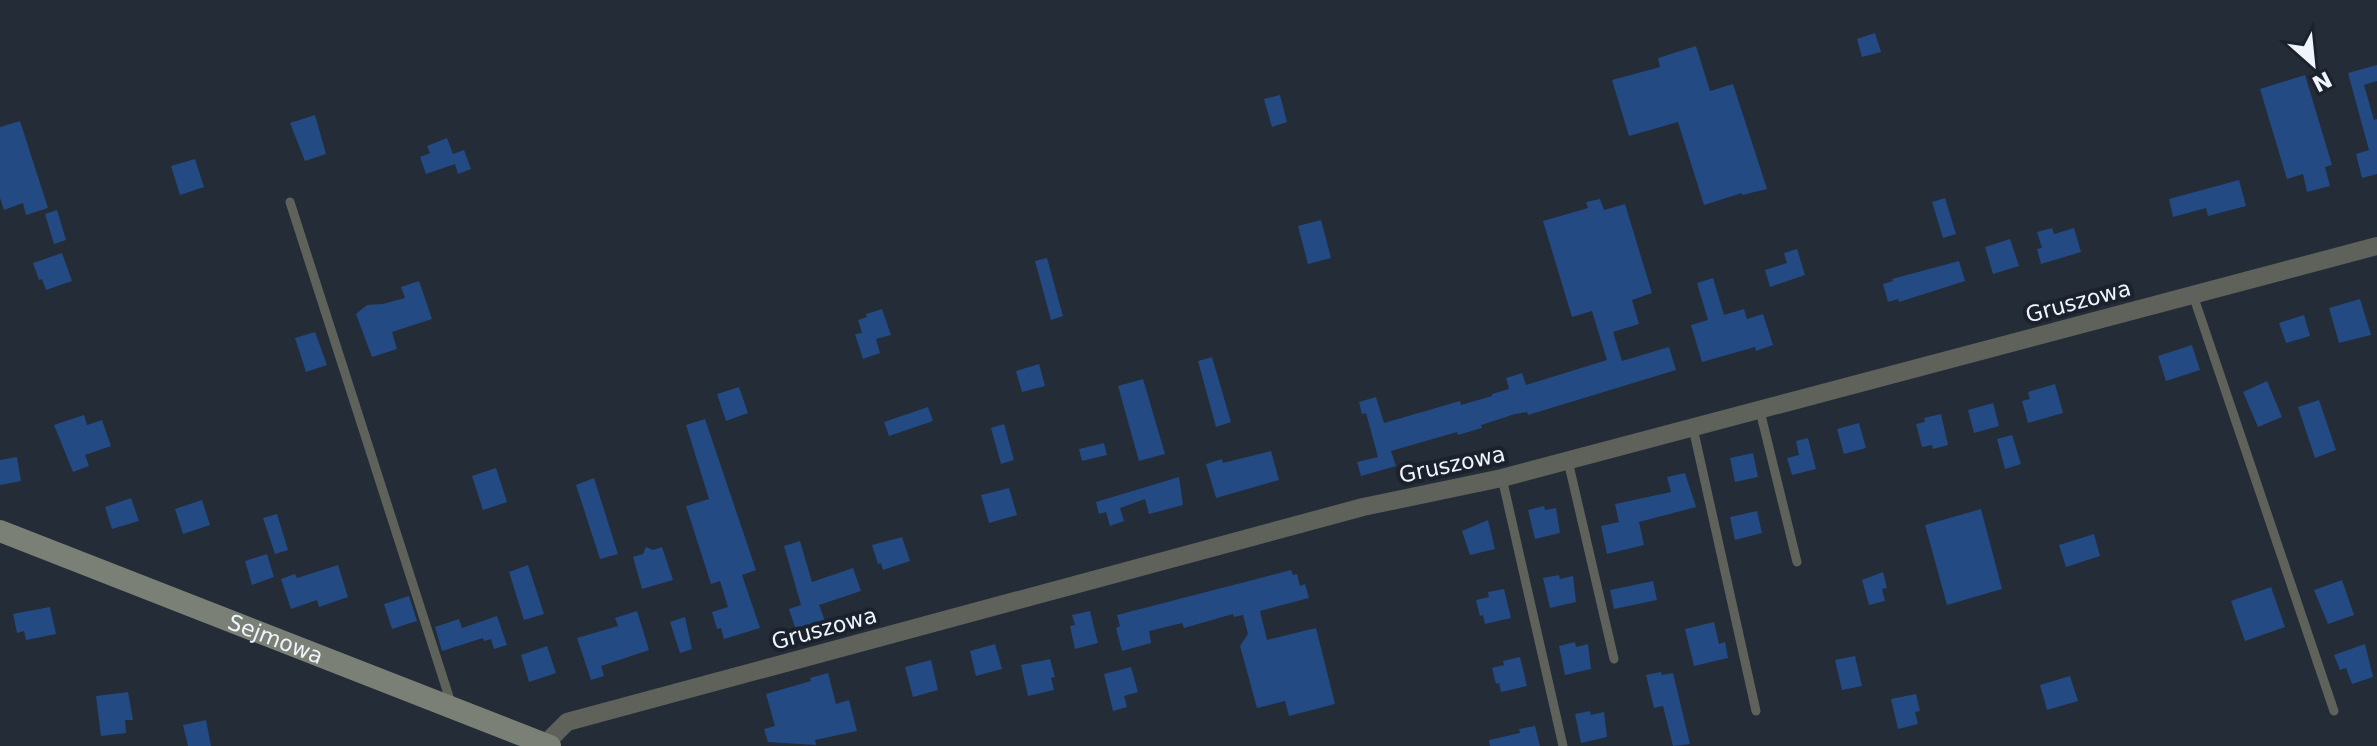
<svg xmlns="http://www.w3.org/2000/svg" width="2377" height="746" font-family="'DejaVu Sans',sans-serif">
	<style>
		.building { fill: #234a82 }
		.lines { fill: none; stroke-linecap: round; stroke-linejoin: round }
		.service { stroke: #5f625b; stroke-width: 9 }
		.minor { stroke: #5f625b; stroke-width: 18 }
		.secondary { stroke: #7b8076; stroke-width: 22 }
		.labels { text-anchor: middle; stroke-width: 8; stroke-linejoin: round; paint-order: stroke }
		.street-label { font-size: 22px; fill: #f0f5fd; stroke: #1b222d }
	</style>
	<rect width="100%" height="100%" fill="#242c37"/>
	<path class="building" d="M1875,33L1881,52L1862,57L1857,39Z
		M1696,46L1710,91L1733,84L1767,189L1742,195V193L1704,205L1678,122L1629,136L1612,80L1660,67L1658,58Z
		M2377,65V81L2364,85L2374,120L2377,119V174L2362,178L2356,154L2369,150L2348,73Z
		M2305,75L2332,165L2325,167L2330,186L2307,192L2303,174L2287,179L2260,89Z
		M1280,95L1287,122L1272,127L1264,99Z
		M315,115L326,154L305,161L290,123Z
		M20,121L48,208L26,215L23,203L4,210L0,198V127Z
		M447,138L453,154L464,150L471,169L458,174L455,164L426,174L420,157L430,153L427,146Z
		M195,159L204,187L180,195L171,166Z
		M2239,180L2246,206L2208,216L2206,208L2173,217L2169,199Z
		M1945,198L1956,234L1943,238L1932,202Z
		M1600,199L1604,210L1625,204L1652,293L1632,300L1639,324L1613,332L1622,361L1669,347L1676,370L1528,415L1527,412L1515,414L1481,425L1482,428L1458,435L1457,432L1391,451L1396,466L1361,476L1357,462L1378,457L1366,413L1362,414L1359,402L1376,397L1384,423L1460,401L1461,405L1492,396V394L1509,389L1506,378L1522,373L1526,385L1607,360L1592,311L1572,317L1543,221L1588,208L1586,202Z
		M57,210L66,240L54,244L45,214Z
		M1321,220L1331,258L1308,264L1298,226Z
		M2052,228L2054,234L2074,228L2081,252L2041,264L2037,249L2042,248L2037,232Z
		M2010,239L2019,266L1993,274L1985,247Z
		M1797,249L1805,275L1770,287L1765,270L1787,263L1784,253Z
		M62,253L72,281L46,290L42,279L39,280L33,263Z
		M1047,258L1063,316L1051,320L1035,261Z
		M1959,261L1965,281L1899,302L1898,299L1888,302L1883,284L1893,281L1892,279Z
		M1713,278L1724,315L1744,309L1747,319L1763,314L1773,345L1756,351L1755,347L1702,362L1691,325L1708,320L1697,283Z
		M419,281L432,319L392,332L397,349L372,357L356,314L367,305L383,304L405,298L401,287Z
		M2360,299L2371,335L2339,343L2329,308Z
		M882,309L891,335L876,339L880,353L863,359L855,334L862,333L858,320L867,317L866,314Z
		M2304,315L2310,336L2286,343L2279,323Z
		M315,332L327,365L306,372L295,338Z
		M2192,345L2200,370L2166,381L2158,356Z
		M1212,357L1231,422L1216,427L1198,361Z
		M1039,364L1045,386L1022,392L1016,371Z
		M1143,379L1165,454L1139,461L1118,386Z
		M2267,381L2282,417L2258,427L2243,392Z
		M2055,384L2063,413L2028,423L2022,401L2030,399L2028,392Z
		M739,387L748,413L726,421L717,394Z
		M2319,400L2336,450L2315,458L2298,407Z
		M1993,403L1999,426L1974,433L1968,410Z
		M928,407L933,421L889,436L884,422Z
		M1941,414L1948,445L1933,449L1932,445L1922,447L1916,424L1925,422L1924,418Z
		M84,415L87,425L102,420L111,446L85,455L89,466L73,472L54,425Z
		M705,419L756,570L742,575L760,628L724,639L721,628L717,629L712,612L728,607L720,581L711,584L686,506L709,499L686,425Z
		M1859,423L1866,448L1844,454L1837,429Z
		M1004,424L1014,460L1001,464L991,428Z
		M2012,435L2021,464L2005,469L1997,439Z
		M1808,438L1816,469L1792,475L1787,458L1799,455L1796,441Z
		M1104,443L1107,455L1082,461L1079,449Z
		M1271,451L1279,480L1216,498L1206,464L1222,459L1223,463Z
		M1753,453L1758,477L1735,482L1730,458Z
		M17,457L21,481L0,485V460Z
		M496,468L507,502L483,510L472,476Z
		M1685,473L1696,507L1639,522L1644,545L1607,554L1601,526L1619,522L1615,504L1671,492L1667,477Z
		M1179,477L1183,505L1149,514L1145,499L1120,508L1124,521L1110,526L1106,512L1099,514L1096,502Z
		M594,478L618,554L600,559L576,485Z
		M1009,488L1017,515L989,523L981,495Z
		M131,498L139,521L112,529L105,507Z
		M202,500L210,525L183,534L175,509Z
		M1544,506L1545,510L1556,508L1560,533L1535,539L1528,510Z
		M1981,509L2002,589L1947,605L1925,525Z
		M1757,511L1762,533L1735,540L1730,517Z
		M277,514L288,550L275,554L263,518Z
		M1488,520L1495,549L1470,555L1462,531Z
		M2094,534L2100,556L2066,567L2059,545Z
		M902,537L910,561L883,570L881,563L878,564L872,545Z
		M800,541L812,582L853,568L861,591L819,605L826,624L797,633L789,609L801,605L784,546Z
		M646,547L653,550L662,547L673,580L642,589L633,557L643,554Z
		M267,554L274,577L252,585L245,561Z
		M338,565L348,597L319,607L317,600L291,609L281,579L295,574L297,578Z
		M528,565L544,614L524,620L509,572Z
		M1291,570L1293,575L1297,574L1300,586L1305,584L1309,598L1260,611L1267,640L1316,628L1335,704L1289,716L1285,701L1257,708L1240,646L1248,634L1243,615L1234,617L1233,614L1184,628L1182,623L1149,631L1151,643L1122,651L1116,628L1120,626L1117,615Z
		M1883,572L1887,588L1882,589L1885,601L1869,605L1862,580Z
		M1559,575L1560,579L1573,576L1576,602L1550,608L1543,578Z
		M2342,580L2354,615L2328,624L2314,590Z
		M1653,581L1657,600L1614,609L1610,590Z
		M2271,587L2285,627L2245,641L2231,601Z
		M1504,589L1511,618L1485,624L1483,615L1480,616L1476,600L1489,597L1488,592Z
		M409,596L417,621L392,629L384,604Z
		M50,607L56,634L26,640L24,631L17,633L13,614Z
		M637,611L649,650L601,666L604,676L591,680L577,638L618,626L615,618Z
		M1090,611L1098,643L1075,649L1070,626L1075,625L1072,615Z
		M497,616L507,645L494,649L491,639L484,641L483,638L442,651L435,627L459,619L462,628Z
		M685,617L692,649L680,653L670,622Z
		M1714,622L1719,644L1725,642L1728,658L1694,666L1685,629Z
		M1575,642L1576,647L1588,644L1591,669L1565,675L1559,646Z
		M995,644L1002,669L976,676L970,651Z
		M2365,644L2373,677L2352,684L2346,668L2340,670L2334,655Z
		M547,646L556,673L529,682L521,655Z
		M1855,656L1862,686L1842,690L1835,660Z
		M1520,657L1527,686L1501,692L1499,683L1496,684L1492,668L1504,665L1503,661Z
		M1050,659L1055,677L1051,678L1054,690L1028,696L1021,665Z
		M931,660L938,690L913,697L905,667Z
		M1131,667L1138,692L1124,696L1127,707L1113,711L1104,674Z
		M1661,672L1662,675L1673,673L1690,744L1673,746L1663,706L1654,708L1646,675Z
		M828,673L836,704L849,700L857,731L815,740L816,745L768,742L764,729L775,726L766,694L811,681L810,678Z
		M2070,676L2078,701L2047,710L2040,685Z
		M128,692L133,720H125L126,733L101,736L96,696Z
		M1916,694L1920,711L1915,712L1918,724L1898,729L1891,699Z
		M1590,711L1591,715L1604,712L1607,737L1581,743L1575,714Z
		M206,720L211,746H188L183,725Z
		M1535,726L1540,746H1490L1489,740L1520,733L1519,729Z"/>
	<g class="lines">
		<path class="service" d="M290,202L452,706
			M2193,295L2334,711
			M1760,411L1797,562
			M1693,428L1756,711
			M1568,461L1614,659
			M1502,478L1563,746"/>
		<path class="minor" d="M545,744L567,722L1363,507L1502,478L2377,246"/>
		<path class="secondary" id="s1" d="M0,531L550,746"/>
	</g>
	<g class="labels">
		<g class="street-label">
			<text transform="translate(2078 301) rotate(-15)" y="8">Gruszowa</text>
			<text transform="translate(1452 464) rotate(-12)" y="8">Gruszowa</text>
			<text transform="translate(824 628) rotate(-15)" y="8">Gruszowa</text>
			<text dy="8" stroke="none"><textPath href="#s1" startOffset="296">Sejmowa</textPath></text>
		</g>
	</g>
	<g transform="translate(2313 64) rotate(153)" stroke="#1b222d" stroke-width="6" paint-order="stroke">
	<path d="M0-6L14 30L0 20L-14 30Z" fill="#f0f5fd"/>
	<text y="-12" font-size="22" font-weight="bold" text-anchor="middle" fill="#f0f5fd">N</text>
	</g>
</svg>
